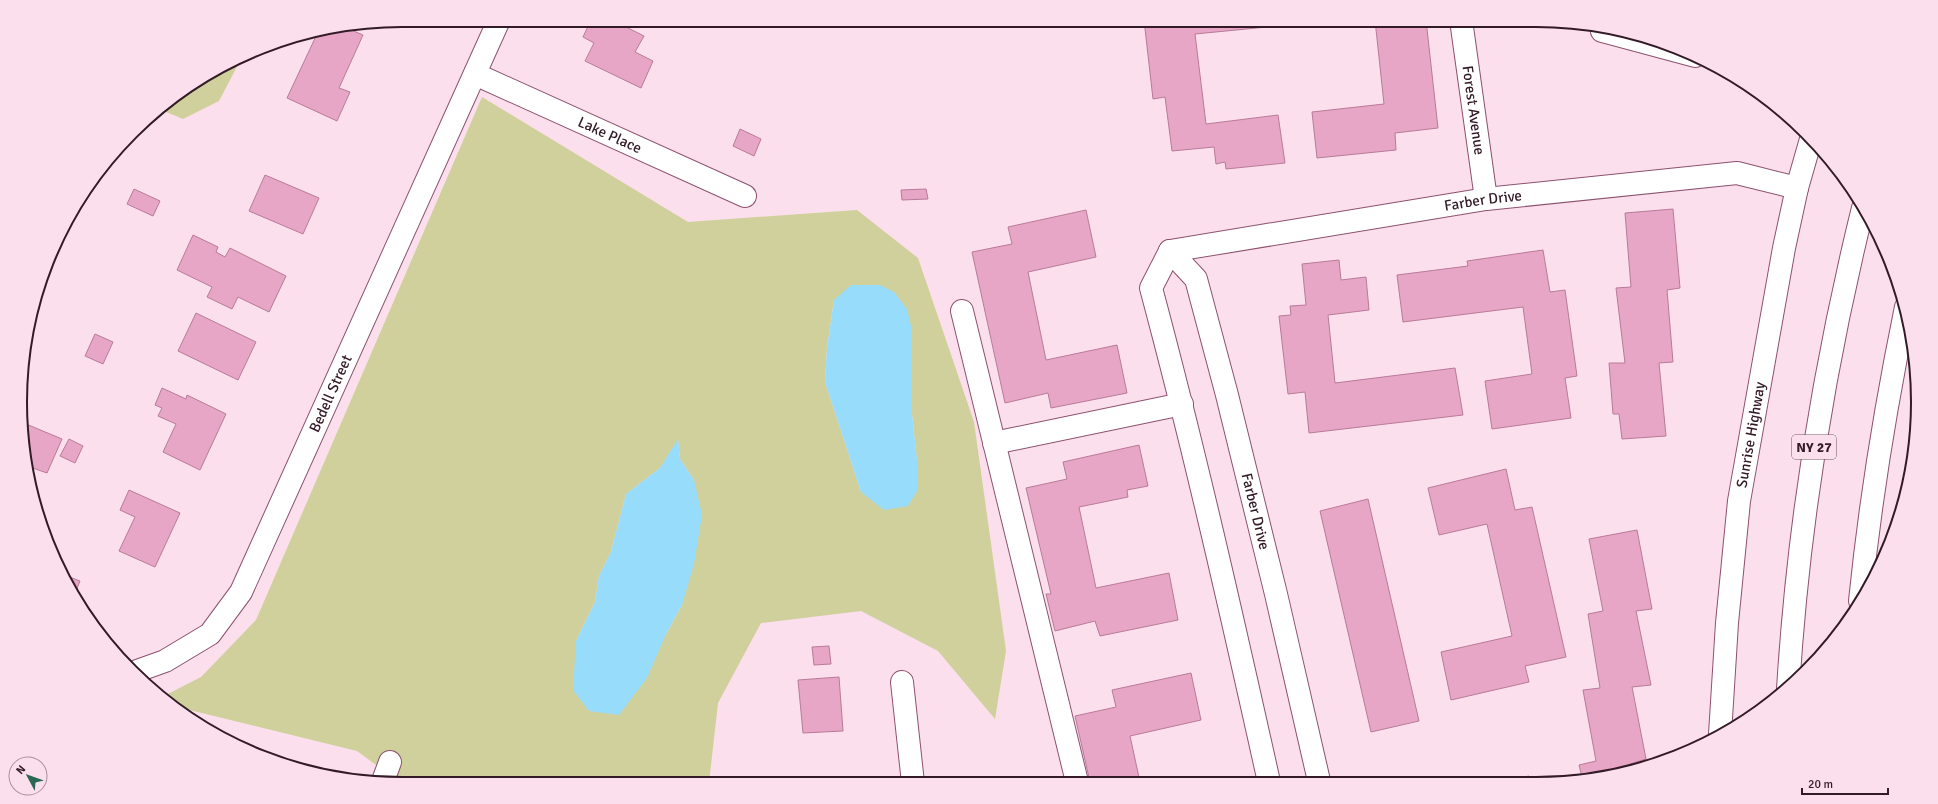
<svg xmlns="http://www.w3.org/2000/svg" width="1938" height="804" font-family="Signika,sans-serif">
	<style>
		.green { fill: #cfd09b; fill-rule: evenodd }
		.water { fill: #98dcfc }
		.building { fill: #e8a6c6; stroke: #b97a99 }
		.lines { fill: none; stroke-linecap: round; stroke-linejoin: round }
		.minor-casing { stroke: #8c516f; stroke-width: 24 }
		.major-casing { stroke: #8c516f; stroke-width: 24 }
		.highway-casing { stroke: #8c516f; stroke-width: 24 }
		.minor { stroke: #fff; stroke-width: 22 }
		.major { stroke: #fff; stroke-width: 22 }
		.highway { stroke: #fff; stroke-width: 22 }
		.labels { text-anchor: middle; stroke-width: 4; stroke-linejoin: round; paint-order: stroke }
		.shield { fill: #fbdfec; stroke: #6f5562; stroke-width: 1 }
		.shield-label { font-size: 14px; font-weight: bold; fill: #331a27 }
		.street-label { font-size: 15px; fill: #331a27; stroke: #fbdfec }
		.rim { fill: none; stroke: #331a27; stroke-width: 2 }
	</style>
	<rect width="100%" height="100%" fill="#fbdfec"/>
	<path class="green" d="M242,57L219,101L183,119L159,109L211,71Z
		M482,97L688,222L857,210L918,258L974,422L1006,651L995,719L938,651L861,611L761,623L718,703L709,783L402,784L357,751L169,705L162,697L201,677L256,620ZM834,300L912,330V414L917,461L861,492L825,382L827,348ZM678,440L680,459L694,480L682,605L666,634L576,641L595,602L599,576L611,552L626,494L660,468Z"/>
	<path class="water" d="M851,285H880L894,292L907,309L912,330V414L917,461V491L908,506L884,510L861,492L825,382L827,348L834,300Z
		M678,439L680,459L694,480L702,515L694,564L682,605L666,634L647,678L619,715L589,711L573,690L576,641L595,602L599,576L611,552L626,494L660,468Z"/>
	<path class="building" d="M591,20H612L644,36L635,52L653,61L641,88L585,61L594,43L583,37Z
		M1144,20H1266L1267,27L1195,34L1206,124L1278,115L1285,163L1226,169L1225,162L1216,164L1214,147L1172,151L1165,97L1153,99Z
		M1375,20H1426L1438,128L1395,133L1396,150L1317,158L1312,112L1384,104Z
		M349,29L363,35L339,88L350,92L337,121L287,98L317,34Z
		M740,129L761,139L754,156L733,146Z
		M265,175L319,198L303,234L249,211Z
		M134,189L160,201L153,216L127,204Z
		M926,189L928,199L902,200L901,190Z
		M1673,209L1680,288L1667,290L1673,362L1659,363L1666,436L1622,439L1619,414H1613L1609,363H1625L1616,288L1631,287L1625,213Z
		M1086,210L1096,257L1028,272L1046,360L1117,345L1127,393L1051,408L1048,393L1005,403L972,252L1012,244L1008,227Z
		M193,235L218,247L216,252L225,257L230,248L286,276L269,312L238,297L232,309L207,297L212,287L177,270Z
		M1543,250L1550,292L1565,290L1577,376L1565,378L1571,418L1492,429L1485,381L1532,374L1523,307L1403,322L1397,275L1468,266L1467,261Z
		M1339,260L1341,280L1366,277L1369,310L1328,315L1335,383L1455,368L1463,415L1309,433L1305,392L1288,394L1279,316L1291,315L1290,306L1306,305L1302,264Z
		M196,313L256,342L238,380L178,351Z
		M95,334L113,342L103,364L85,356Z
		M162,388L186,399L187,395L226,414L200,470L163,452L176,424L158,416L162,408L155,405Z
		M26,424L62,439L47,473L27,466Z
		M69,439L83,446L75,463L60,456Z
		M1139,445L1148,486L1127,490L1128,497L1079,507L1096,588L1169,573L1178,620L1100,636L1095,621L1055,631L1046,594H1051L1026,488L1067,479L1063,462Z
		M1506,469L1515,510L1532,507L1566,657L1525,666L1529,682L1451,700L1441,652L1512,636L1487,524L1439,535L1428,488Z
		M129,490L180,513L155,567L119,551L135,517L120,510Z
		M1368,499L1419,721L1371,732L1320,511Z
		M1637,530L1652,609L1636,611L1651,685L1632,687L1646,759L1630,764L1631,767L1583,781L1579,765L1596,761L1583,690L1600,688L1588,614L1603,611L1589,539Z
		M64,575L80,581L74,596Z
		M829,646L831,664L814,665L812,647Z
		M1191,673L1201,720L1130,736L1140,782H1090L1075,716L1116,707L1112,690Z
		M839,677L843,731L803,733L798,680Z
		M1529,776L1530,781H1505Z"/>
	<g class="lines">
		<g class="minor-casing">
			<g id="minor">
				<path id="s1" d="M1461,20L1486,199"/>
				<path d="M1602,31L1695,56"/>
				<path id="s2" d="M475,74L745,196"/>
				<path id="s3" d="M1170,251L1486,199L1737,173L1797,188"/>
				<path id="s4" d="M1170,251L1196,279L1227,395L1276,594L1319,781"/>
				<path d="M1170,251L1151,288C1195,452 1232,616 1269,782"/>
				<path d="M962,311L1077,782"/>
				<path d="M994,443L1182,404"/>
				<path id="s5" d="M137,671L165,661L210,634L241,592L499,20"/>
				<path d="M902,682L913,783"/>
				<path d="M383,781L390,762"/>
			</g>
		</g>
		<g class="major-casing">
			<g id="major">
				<path id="s6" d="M1720,734L1727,623L1739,501L1784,248L1797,188L1811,139"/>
			</g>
		</g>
		<g class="highway-casing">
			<path id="highway" d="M1860,601C1870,502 1886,404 1906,307
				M1788,689C1798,526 1824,366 1863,208"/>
		</g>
		<use href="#minor" class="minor"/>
		<use href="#major" class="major"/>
		<use href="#highway" class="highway"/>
	</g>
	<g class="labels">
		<rect class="shield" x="1792" y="435" width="44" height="24" rx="3"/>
		<g class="shield-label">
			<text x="1814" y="452">NY 27</text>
		</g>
		<g class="street-label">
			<text dy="5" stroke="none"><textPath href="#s1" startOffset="91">Forest Avenue</textPath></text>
			<text dy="5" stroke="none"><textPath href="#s2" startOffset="148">Lake Place</textPath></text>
			<text dy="5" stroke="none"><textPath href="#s3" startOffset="317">Farber Drive</textPath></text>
			<text dy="5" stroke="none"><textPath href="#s5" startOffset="352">Bedell Street</textPath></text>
			<text dy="5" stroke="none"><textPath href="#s6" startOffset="301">Sunrise Highway</textPath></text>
			<text dy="5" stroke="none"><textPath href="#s4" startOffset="278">Farber Drive</textPath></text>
		</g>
	</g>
	<path d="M0 0H1938V804H0ZM402 27H1536A375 375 0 0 1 1911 402V402A375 375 0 0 1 1536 777H402A375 375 0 0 1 27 402V402A375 375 0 0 1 402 27Z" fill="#fbdfec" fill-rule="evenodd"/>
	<path class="rim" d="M402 27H1536A375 375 0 0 1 1911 402V402A375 375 0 0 1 1536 777H402A375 375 0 0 1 27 402V402A375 375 0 0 1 402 27Z"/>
	<g transform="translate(28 776) rotate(311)"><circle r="19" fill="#fbdfec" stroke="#ab909d"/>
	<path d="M0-3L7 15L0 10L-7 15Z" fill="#2b6854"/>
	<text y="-6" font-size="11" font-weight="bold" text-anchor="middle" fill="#331a27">N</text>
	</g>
	<path d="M1802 788v6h86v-6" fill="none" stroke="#331a27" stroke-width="2"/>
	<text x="1808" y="788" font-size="12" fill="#331a27" stroke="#fbdfec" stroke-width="3" paint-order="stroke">20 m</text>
</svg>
